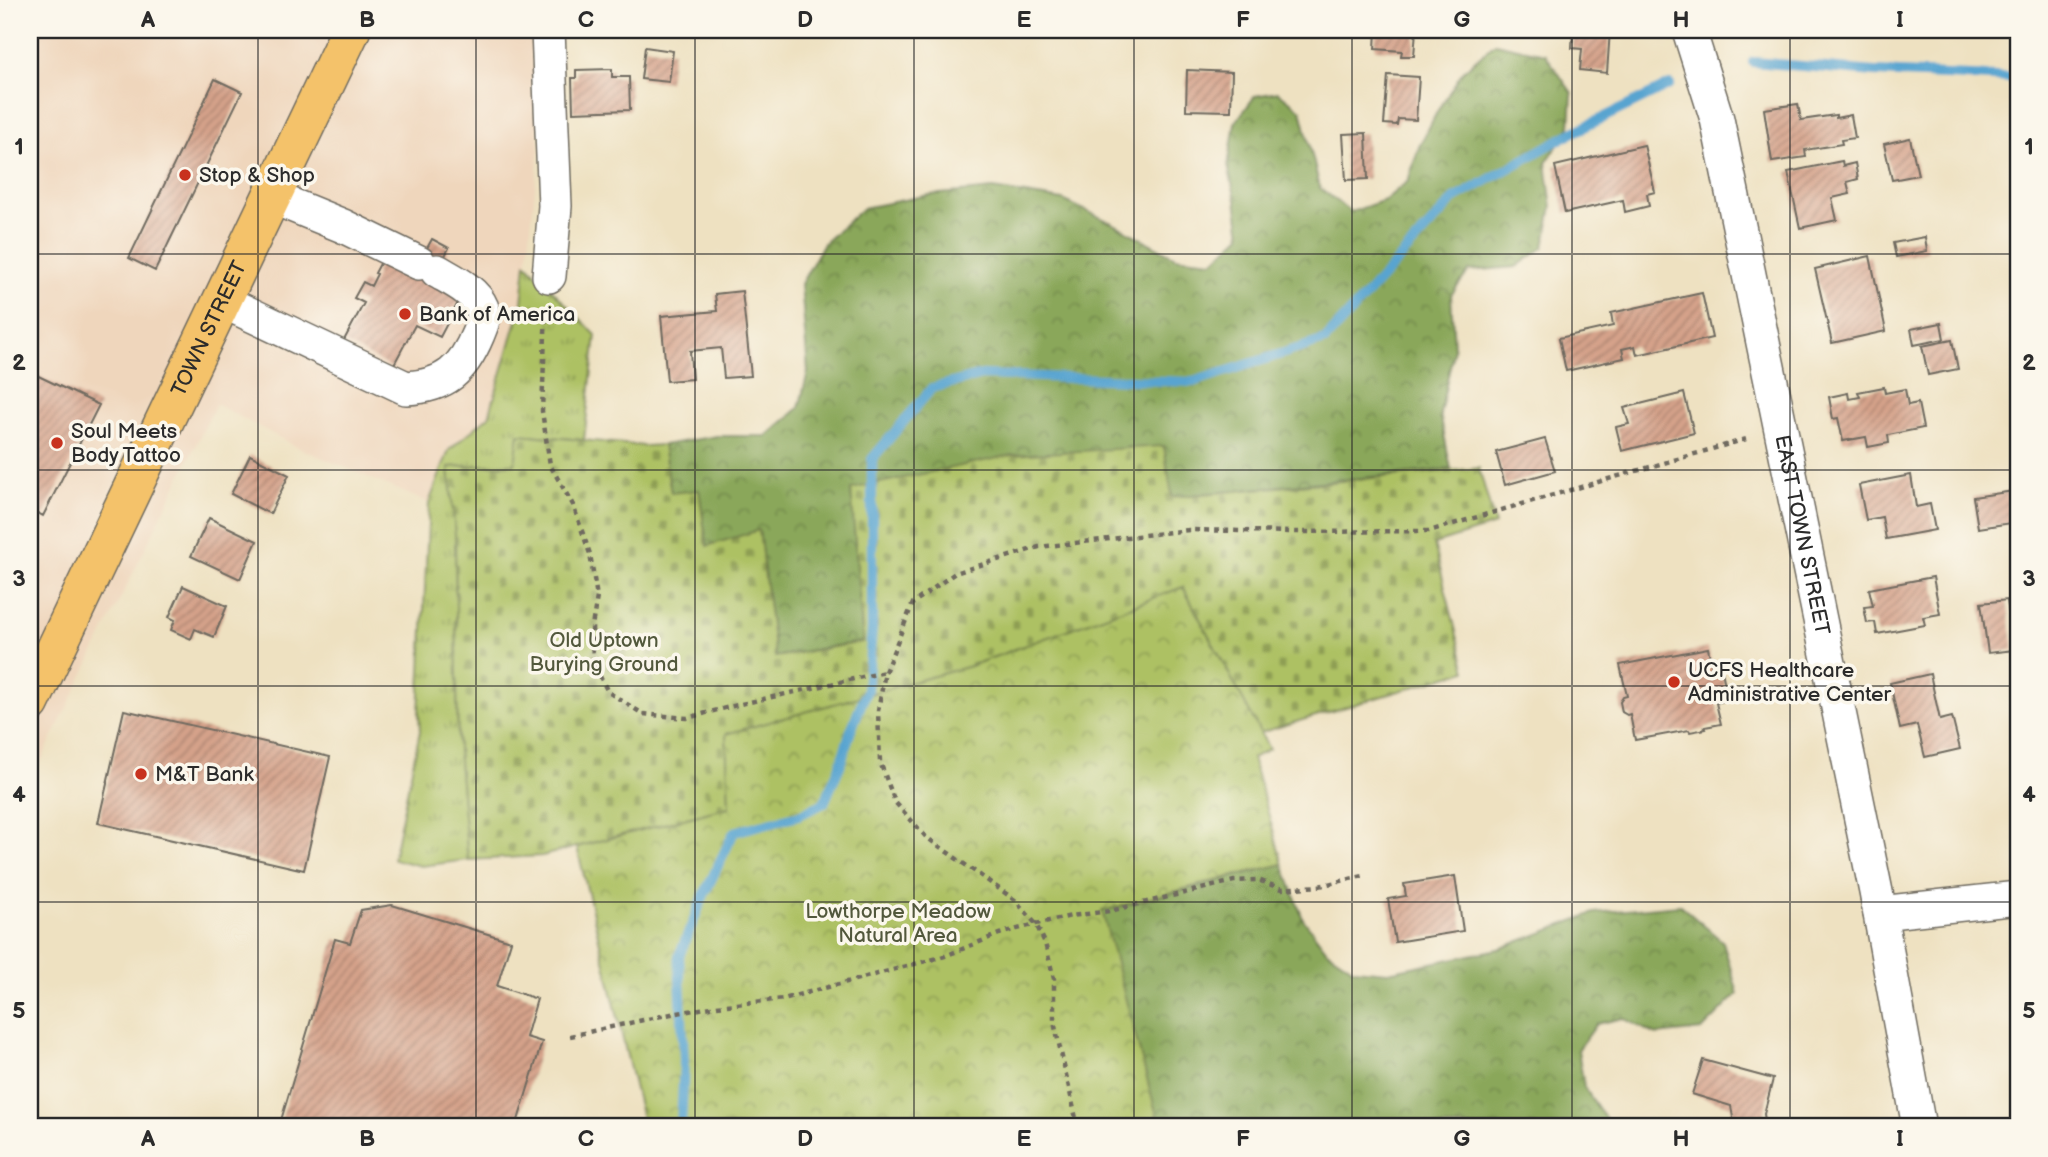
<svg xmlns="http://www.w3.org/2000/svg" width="2048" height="1157" font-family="'Balsamiq Sans',sans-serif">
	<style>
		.built { fill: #efd6bc }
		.grass { fill: url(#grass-tufts); stroke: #6c7648; stroke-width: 2 }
		.forest { fill: url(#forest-crowns); stroke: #5a6942; stroke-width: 2 }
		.cemetery { fill: url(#cemetery-stones); stroke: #6c7648; stroke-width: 2 }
		.park { fill: url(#park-crowns); stroke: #6c7648; stroke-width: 2 }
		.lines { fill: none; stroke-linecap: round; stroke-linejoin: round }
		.stream { stroke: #58a4d0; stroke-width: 10 }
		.building { fill: url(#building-hatch) }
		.minor-casing { stroke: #6f6b60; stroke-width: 36 }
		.major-casing { stroke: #6f6b60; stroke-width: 41 }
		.path { stroke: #6f6b60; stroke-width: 4.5; stroke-dasharray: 5 5; stroke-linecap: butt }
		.minor { stroke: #fff; stroke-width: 33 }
		.major { stroke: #f4c26a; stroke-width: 38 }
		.grid { fill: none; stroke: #2b2b2b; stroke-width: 2; stroke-opacity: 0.55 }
		.poi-dot { fill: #c8321e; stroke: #fbf7ec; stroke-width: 2.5 }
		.labels { text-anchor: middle; stroke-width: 7; stroke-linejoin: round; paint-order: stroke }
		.poi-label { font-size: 21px; fill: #2b2b2b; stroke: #fbf7ec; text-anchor: start }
		.street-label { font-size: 21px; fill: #2b2b2b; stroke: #fbf7ec }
		.park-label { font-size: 21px; fill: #52583c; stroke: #fbf7ec }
		.neatline { fill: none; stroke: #2b2b2b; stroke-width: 2.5 }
		.grid-label { font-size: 23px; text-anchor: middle; font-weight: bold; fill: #2b2b2b }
	</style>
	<defs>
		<pattern id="grass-tufts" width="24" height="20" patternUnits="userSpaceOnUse" patternTransform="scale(1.75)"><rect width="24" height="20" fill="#adc164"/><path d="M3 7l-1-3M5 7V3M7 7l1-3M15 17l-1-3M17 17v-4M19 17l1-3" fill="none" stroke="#8d9d53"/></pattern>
		<pattern id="forest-crowns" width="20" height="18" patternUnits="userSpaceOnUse" patternTransform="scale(1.75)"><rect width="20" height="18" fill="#8aa75a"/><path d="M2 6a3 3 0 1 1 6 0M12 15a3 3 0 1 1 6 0" fill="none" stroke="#71884b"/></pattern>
		<pattern id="cemetery-stones" width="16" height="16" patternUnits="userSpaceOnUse" patternTransform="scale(1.75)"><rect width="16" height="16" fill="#adc164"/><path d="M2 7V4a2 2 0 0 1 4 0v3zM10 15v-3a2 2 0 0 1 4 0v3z" fill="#8d9d53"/></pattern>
		<pattern id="park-crowns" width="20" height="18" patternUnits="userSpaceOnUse" patternTransform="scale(1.75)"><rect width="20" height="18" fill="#adc164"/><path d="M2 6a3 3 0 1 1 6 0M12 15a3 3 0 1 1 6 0" fill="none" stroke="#8d9d53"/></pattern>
		<pattern id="building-hatch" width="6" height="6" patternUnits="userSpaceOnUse" patternTransform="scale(1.75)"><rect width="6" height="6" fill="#d5a28a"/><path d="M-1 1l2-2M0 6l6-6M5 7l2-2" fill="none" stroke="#ad8471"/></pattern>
	</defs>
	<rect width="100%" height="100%" fill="#fbf7ec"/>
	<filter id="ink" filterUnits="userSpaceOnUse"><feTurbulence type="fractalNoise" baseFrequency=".0143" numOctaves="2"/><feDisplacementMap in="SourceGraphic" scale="14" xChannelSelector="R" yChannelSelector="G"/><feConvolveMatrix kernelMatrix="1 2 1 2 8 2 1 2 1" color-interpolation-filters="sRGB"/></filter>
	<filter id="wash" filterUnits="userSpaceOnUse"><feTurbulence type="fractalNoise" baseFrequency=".00686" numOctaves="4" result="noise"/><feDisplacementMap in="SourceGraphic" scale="28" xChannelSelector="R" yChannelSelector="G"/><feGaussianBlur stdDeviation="1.57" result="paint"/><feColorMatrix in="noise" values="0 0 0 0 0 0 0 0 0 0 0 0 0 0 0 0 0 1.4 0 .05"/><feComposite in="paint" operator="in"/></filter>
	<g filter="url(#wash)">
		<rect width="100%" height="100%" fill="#eee1c1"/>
		<path class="built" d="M30,30H533L539,150L523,303L489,416L449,450L429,503L297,447L216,404L30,783Z"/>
		<path class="grass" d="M526,263L596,335L584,440L519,434L516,464L449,467L455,533L458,749L468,860L421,866L393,859L420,731L419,714L429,503L449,450L489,416L522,303Z"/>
		<path class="forest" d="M1495,43L1545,54L1572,93L1570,127L1546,163L1552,207L1544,247L1516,267L1469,271L1451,295L1454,348L1440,414L1451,469L1171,497L1164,446L851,489L863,642L835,646L775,657L759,531L707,546L699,490L671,493L663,445L717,436H767L799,408L808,372L801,284L824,243L863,208L929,195L993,189L1063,200L1112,223L1175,257L1213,261L1241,235L1236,200L1228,166L1235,123L1255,96L1278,92L1301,110L1320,188L1351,212L1385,200L1408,181L1419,147L1438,110L1463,71Z
			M1283,864L1303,919L1327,951L1354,969L1388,972L1499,949L1594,913L1680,905L1723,942L1738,994L1702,1030L1656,1035L1623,1018L1597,1024L1578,1050L1584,1087L1611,1127H1120L1102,911Z"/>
		<path class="cemetery" d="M519,434L645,446L663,445L671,493L699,490L707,546L759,530L775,657L863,642L851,489L1012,455L1164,446L1172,497L1479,468L1495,525L1434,544L1466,671L1259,733L1183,588L970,666L729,807L542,856L468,860L458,749L455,533L449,467L515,464Z"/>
		<path class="park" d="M1183,587L1269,749L1252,758L1283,864L1229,877L1102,911L1160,1127H644L577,847L729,807L726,734L970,666Z"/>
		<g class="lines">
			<path class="stream" d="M1753,62L1875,72L2018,78
				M681,1127L684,1060L679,956L703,897L734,832L799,815L824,803L840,766L851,730L867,690L872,630V459L932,388L982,375L1193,382L1325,340L1454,199L1564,137L1670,85"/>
		</g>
		<g id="blocks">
			<path class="building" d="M1086,30H1104L1103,37H1085Z
				M1376,30H1416L1414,56H1401L1402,51L1375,49Z
				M1573,30H1610L1607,73L1580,70L1582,49L1572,48Z
				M645,47L673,51L669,82L641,79Z
				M612,69V77H629L630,110L573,112L572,78H576V70Z
				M1187,70L1232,72L1231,111L1186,110Z
				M1388,75L1419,77L1416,120L1398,119L1397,125L1384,124Z
				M215,79L242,92L155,271L129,258Z
				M1798,104L1801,120L1836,115V118L1851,115L1855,138L1841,140L1842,144L1805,150L1806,157L1772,162L1764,109Z
				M1366,133L1368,179L1346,180L1343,134Z
				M1910,138L1918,175L1892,180L1884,144Z
				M1644,145L1655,192L1647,194L1649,206L1625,212L1623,200L1565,213L1555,166Z
				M1842,161L1843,166L1855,163L1858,179L1847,182L1850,194L1832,198L1837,220L1800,228L1788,172Z
				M1925,237L1927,251L1896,257L1893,243Z
				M432,239L449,248L433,279L462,295L440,337L415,325L392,368L343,342L364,303L354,298L363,282L371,286L377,274L375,273L384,256L414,272Z
				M1870,256L1886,331L1832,343L1815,269Z
				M742,291L751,376L724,378L721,348L690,351L692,379L667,381L661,316L717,311L715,294Z
				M1702,293L1712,338L1637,355L1635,346L1622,349L1624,358L1566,371L1559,338L1613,326L1611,313Z
				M1941,323L1944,339L1914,345L1911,329Z
				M1952,340L1958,369L1928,375L1922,346Z
				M30,372L99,405L43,516L30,509Z
				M1884,387L1885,393L1905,389L1908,405L1918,403L1923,428L1888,435L1889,443L1868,447L1866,437L1843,441L1838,418L1833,419L1829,397L1848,393L1849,399L1860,397L1858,392Z
				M1684,393L1694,433L1622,451L1616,427L1629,424L1624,408Z
				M1545,439L1555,471L1505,485L1496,452Z
				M250,455L289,475L270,514L231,494Z
				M1911,475L1916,507L1930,504L1935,530L1886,539L1882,517L1866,520L1859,485Z
				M2014,491L2015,498L2018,497V522L1978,528L1973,497Z
				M209,518L257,541L240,579L191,556Z
				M1933,577L1940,614L1923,617L1925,625L1877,634L1875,622L1867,623L1864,607L1873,606L1869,589Z
				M183,586L227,606L214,637L195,629L191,639L171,630L175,620L169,617Z
				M2007,600L2014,650L1988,653L1981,603Z
				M1708,648L1712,667L1721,666L1728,700L1716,703L1721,724L1705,727L1706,729L1690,732L1689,730L1635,740L1630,714L1627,715L1622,712L1620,702L1623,697L1627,696L1620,665Z
				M1930,674L1940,720L1952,717L1960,749L1925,757L1917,725L1900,729L1890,683Z
				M124,710L330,757L304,870L98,823Z
				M1455,876L1463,931L1395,942L1388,899L1406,896L1404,884Z
				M392,905L511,941L497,986L537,999L526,1037L542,1042L516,1127H279L335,939L350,943L361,910Z
				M1703,1060L1773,1079L1764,1114L1766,1127H1724L1734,1123L1731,1106L1692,1094Z"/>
		</g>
	</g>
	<g filter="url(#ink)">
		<use href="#blocks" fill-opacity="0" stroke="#6f6b60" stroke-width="2"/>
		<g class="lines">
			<g class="minor-casing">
				<g id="minor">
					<path d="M548,30L555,206L549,276"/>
					<path id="s1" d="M1689,30L1717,119L1876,892L1919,1127"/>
					<path d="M272,197L343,226L419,263"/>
					<path d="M222,301L406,388C446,386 463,370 478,334C481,326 486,317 482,308C475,290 452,280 437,271"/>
					<path d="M1880,913L2018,898"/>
				</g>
			</g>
			<g class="major-casing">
				<g id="major">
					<path id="s2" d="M30,703L351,30"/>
				</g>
			</g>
			<path class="path" d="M546,308L542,411L550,465L573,505L590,554L597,597L592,626L593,663L608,692L643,714L687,718L741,704L885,672
				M570,1036L666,1015L717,1006L783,999L945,956L999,934L1036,924L1071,916L1110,911L1234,881L1258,880L1282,889L1319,886L1363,876
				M1078,1127L1054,1022V979L1045,943L1036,924L1015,900L926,837L895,802L880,762L878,711L885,672L913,603L955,573L1039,547L1189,530L1295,532L1429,531L1750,438"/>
			<use href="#minor" class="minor"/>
			<use href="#major" class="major"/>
		</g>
	</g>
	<path class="grid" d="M258,30V1127M476,30V1127M695,30V1127M914,30V1127M1134,30V1127M1352,30V1127M1572,30V1127M1790,30V1127M30,254H2018M30,470H2018M30,686H2018M30,902H2018"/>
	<g class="poi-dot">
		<circle cx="185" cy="175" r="7"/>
		<circle cx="405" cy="314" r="7"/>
		<circle cx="57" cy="443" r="7"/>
		<circle cx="1674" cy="682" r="7"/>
		<circle cx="141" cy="774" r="7"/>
	</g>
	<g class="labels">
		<g class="poi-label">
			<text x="199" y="182">Stop &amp; Shop</text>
			<text x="419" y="321">Bank of America</text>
			<text x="71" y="438">Soul Meets<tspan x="71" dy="24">Body Tattoo</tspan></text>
			<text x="1688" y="677">UCFS Healthcare<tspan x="1688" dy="24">Administrative Center</tspan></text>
			<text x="155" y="781">M&amp;T Bank</text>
		</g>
		<g class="street-label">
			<text dy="7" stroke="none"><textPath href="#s2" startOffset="415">TOWN STREET</textPath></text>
			<text dy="7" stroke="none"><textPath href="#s1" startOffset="518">EAST TOWN STREET</textPath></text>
		</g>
		<g class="park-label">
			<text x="604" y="647">Old Uptown<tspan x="604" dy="24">Burying Ground</tspan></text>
			<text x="898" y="918">Lowthorpe Meadow<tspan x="898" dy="24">Natural Area</tspan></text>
		</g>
	</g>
	<rect width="2048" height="1157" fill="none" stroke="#fbf7ec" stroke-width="77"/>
	<rect x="38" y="38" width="1972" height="1080" class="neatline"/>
	<g class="grid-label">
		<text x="148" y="27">A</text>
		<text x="367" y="27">B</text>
		<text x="586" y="27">C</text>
		<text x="805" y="27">D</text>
		<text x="1024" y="27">E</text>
		<text x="1243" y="27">F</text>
		<text x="1462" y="27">G</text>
		<text x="1681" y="27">H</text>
		<text x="1900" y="27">I</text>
		<text x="19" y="154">1</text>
		<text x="2029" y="154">1</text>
		<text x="19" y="370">2</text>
		<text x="2029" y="370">2</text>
		<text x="19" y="586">3</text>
		<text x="2029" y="586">3</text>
		<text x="19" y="802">4</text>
		<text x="2029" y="802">4</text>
		<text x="19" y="1018">5</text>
		<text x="2029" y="1018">5</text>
		<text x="148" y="1146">A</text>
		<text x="367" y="1146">B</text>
		<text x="586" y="1146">C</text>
		<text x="805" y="1146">D</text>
		<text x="1024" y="1146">E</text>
		<text x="1243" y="1146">F</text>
		<text x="1462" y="1146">G</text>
		<text x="1681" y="1146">H</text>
		<text x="1900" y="1146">I</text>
	</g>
</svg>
